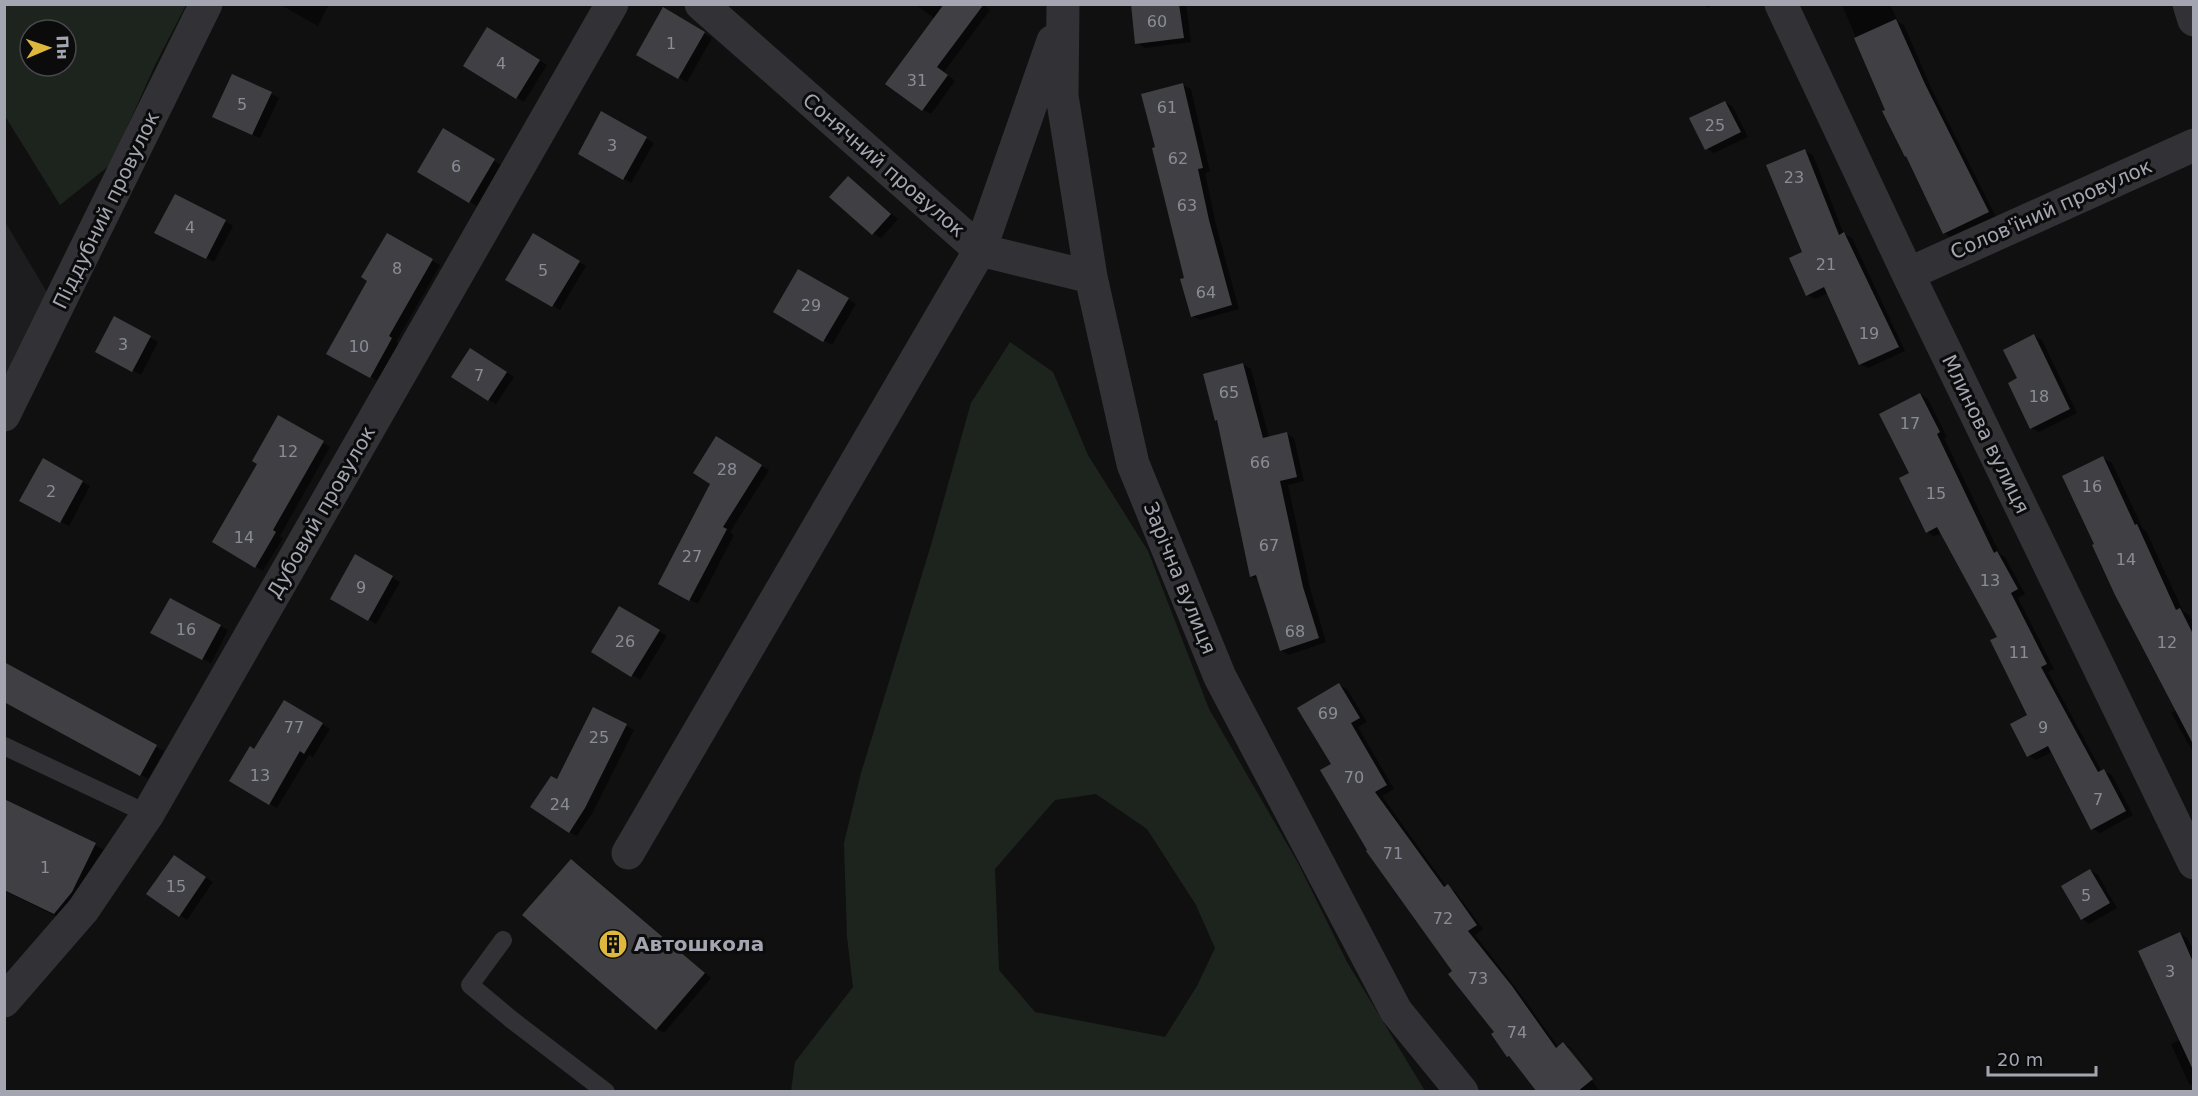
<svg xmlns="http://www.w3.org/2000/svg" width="2198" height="1096" font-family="'DejaVu Sans',sans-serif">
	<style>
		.built { fill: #1d1c1e }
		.green { fill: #1d241e; fill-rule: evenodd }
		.shadow { fill: #0007 }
		.building { fill: #404044 }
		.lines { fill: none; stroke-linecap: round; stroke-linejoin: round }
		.lane { stroke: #323236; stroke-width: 18 }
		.street { stroke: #323236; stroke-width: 33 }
		.labels { text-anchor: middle; stroke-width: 6; stroke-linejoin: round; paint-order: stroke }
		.number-label { font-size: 16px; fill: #8a8c96 }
		.street-label { font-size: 20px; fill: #a3a6b1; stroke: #0b0b0c }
		.poi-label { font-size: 20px; font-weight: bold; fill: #a3a6b1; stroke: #0b0b0c; text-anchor: start }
	</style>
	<rect width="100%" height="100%" fill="#101011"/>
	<path class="built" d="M4,220L48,294L5,376H4Z"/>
	<path class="green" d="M5,5H186L155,65L110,165L60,205L5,116ZM30,30H66V66H30Z
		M1010,342L1053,372L1088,455L1148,551L1209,709L1298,863L1347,962L1425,1091H791L795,1062L853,987L847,937L844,843L861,773L931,545L971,403ZM1096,794L1147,829L1196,905L1215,948L1197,986L1165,1037L1035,1012L999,970L995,869L1055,800Z"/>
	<path class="shadow" d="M279,4H329L318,26Z
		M915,4H983L990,10L944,72L955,81L931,114L923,110L935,19Z
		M1132,4H1186L1191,42L1145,48L1137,43Z
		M1702,4H1714L1708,8Z
		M1836,4H1890L1898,22L1904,25L1932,90L1996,217L1952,238L1944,233L1887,110L1842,5L1839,6Z
		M664,9L712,38L687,82L638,55Z
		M488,29L547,65L524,102L465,65Z
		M1183,85L1191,89L1210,172L1205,173L1216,225L1239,309L1200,320L1192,316L1186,279L1157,148Z
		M271,94L279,98L260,138L221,120Z
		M1725,102L1733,107L1748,137L1714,153L1706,148Z
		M602,113L654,143L631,183L580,153Z
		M443,130L501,165L477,206L419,172Z
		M1805,151L1813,155L1844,234L1852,238L1905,351L1868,368L1860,364L1828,293L1815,299L1808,295L1803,253Z
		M848,178L898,219L881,238L873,233Z
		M225,221L233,226L214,262L164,237Z
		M387,235L440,265L396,342L399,344L378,381L328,353L368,281Z
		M534,235L586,266L560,310L508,279Z
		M798,271L856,304L832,345L775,312Z
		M115,318L158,342L141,375L97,352Z
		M2034,336L2042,340L2077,413L2039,432L2031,428Z
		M478,355L514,377L496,404L489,400Z
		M1243,364L1251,369L1269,438L1287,434L1294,438L1304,481L1288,485L1311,592L1326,642L1289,655L1281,650L1258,580L1251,576L1218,421L1216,420Z
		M1920,394L1928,399L1947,437L1944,438L2000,554L2005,557L2025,594L2018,598L2054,669L2048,672L2102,772L2104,771L2112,775L2133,815L2100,833L2092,828L2052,752L2036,760L2029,756V715L1999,637L1942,533L1934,536L1927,532L1912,473Z
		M279,417L330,447L280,536L283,538L263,571L214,542L259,463Z
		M717,438L769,470L730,532L734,535L698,604L660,583L712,483Z
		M2103,458L2112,463L2143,529L2146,531L2183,611L2189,615L2194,624V754L2171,713L2177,710Z
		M44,460L90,486L69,526L21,500Z
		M356,556L400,582L376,624L332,598Z
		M170,600L228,630L211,663L160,637Z
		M620,608L667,636L640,680L593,651Z
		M4,664L164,751L148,779L4,700Z
		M1339,685L1347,689L1367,722L1358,727L1394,789L1382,796L1447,887L1455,891L1483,929L1475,935L1519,992L1559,1048L1564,1044L1571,1048L1606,1092L1570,1048H1566L1601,1092H1539L1513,1059L1508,1056L1496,1032L1454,971L1333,764Z
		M285,702L330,729L313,757L309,755L277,808L231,781L255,751Z
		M594,709L634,730L593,812L577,836L569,832L557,781Z
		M4,800L95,845L119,858L79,927L4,891Z
		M572,860L579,865L711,978L664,1033L657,1029Z
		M182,861L213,882L187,920L180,915Z
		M2090,870L2098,875L2117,908L2089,924L2082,919Z
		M2180,933L2187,938L2194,951V1086L2189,1084L2171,1044L2181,1039Z"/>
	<path class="building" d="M944,4H984L937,67L948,75L922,111L885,84Z
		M1131,4H1179L1184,38L1135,44Z
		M663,7L705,32L678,79L636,55Z
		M1896,19L1925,84L1989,212L1943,234L1906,156L1905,157L1882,111L1885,110L1854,38Z
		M487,27L540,60L516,99L463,66Z
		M232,74L272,92L252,135L212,117Z
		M1183,83L1203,168L1198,169L1209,220L1232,305L1191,317L1180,279L1184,278L1152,148L1155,147L1141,94Z
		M1725,101L1741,132L1705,150L1689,118Z
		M601,111L647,137L623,180L578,154Z
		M443,128L495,159L469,203L417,172Z
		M1805,149L1839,235L1844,232L1899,347L1859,365L1824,287L1806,296L1789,258L1802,252L1766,165Z
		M848,176L891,214L872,235L829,197Z
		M175,194L226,220L206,259L154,233Z
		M387,233L433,259L389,336L392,338L370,378L326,354L367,281L361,277Z
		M533,233L580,261L552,307L505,280Z
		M798,269L849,298L823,342L773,312Z
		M114,316L151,336L132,372L95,352Z
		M2034,334L2070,409L2030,429L2008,383L2017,378L2003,350Z
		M470,348L507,372L488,401L451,377Z
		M1243,363L1263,438L1287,432L1297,477L1280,481L1303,587L1319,638L1280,651L1256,575L1250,577L1217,420L1215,421L1203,374Z
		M1920,393L1940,432L1937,434L1994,553L1997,551L2018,589L2011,593L2047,664L2041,667L2098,772L2104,769L2126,811L2091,830L2048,746L2027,757L2010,724L2027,715L1990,640L1997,637L1937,527L1926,533L1899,478L1909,473L1879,414Z
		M278,415L324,441L273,530L276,532L255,568L212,542L257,464L252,461Z
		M716,436L762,465L723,527L727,529L689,601L658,584L710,484L693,473Z
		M2103,456L2135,525L2137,524L2176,610L2180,608L2193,634V744L2115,595L2092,545L2094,544L2062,476Z
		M43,458L83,481L60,523L19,501Z
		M355,554L393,576L368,621L330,599Z
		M170,598L221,625L202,660L150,633Z
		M619,606L660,630L631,677L591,652Z
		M4,662L157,745L140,776L4,702Z
		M1339,683L1360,718L1351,723L1387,785L1375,792L1444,887L1448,884L1477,925L1468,931L1512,986L1556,1048L1563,1042L1593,1079L1577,1092H1537L1509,1056L1507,1057L1491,1034L1494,1032L1448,974L1452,971L1366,851L1367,850L1320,770L1331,764L1297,708Z
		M284,700L323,723L304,754L300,751L269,805L229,781L250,746L254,749Z
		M593,707L627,724L585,808L569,833L530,807L551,776L557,779Z
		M4,799L96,843L72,892L54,914L4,890Z
		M174,855L206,877L179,917L146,894Z
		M571,859L705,973L656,1030L522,915Z
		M2090,869L2110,903L2081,920L2061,886Z
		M2180,932L2193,962V1070L2138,951Z"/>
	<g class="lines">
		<path class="lane" d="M4,746L148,814
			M503,940L470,985L512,1020L606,1092"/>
		<path class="street" d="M701,4L980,250L1091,277
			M1063,4L1062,96L1091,277L1133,464L1220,677L1396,1011L1462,1092
			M1781,4L1908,274L2194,863
			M2189,4L2194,20
			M1908,274L2194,145
			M4,415L206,4
			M628,853L980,250L1053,41
			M4,1001L83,910L148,814L612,4"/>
	</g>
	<defs>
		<g id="building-disc" transform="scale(1.5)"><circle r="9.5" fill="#deb83c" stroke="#0b0b0c"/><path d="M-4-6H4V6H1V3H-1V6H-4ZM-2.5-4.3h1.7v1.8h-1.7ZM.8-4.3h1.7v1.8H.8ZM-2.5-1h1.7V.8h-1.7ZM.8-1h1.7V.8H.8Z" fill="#111"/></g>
	</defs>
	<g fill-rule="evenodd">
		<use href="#building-disc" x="613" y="944"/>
	</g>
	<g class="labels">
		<g class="number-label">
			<text x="1157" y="27">60</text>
			<text x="671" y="49">1</text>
			<text x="501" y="69">4</text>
			<text x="917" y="86">31</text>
			<text x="242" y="110">5</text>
			<text x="1167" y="113">61</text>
			<text x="1715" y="131">25</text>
			<text x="612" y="151">3</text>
			<text x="1178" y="164">62</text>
			<text x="456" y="172">6</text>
			<text x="1794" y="183">23</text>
			<text x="1187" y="211">63</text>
			<text x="190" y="233">4</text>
			<text x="1826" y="270">21</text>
			<text x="397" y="274">8</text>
			<text x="543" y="276">5</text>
			<text x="1206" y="298">64</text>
			<text x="811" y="311">29</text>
			<text x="1869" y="339">19</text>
			<text x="123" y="350">3</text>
			<text x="359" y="352">10</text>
			<text x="479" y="381">7</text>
			<text x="1229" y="398">65</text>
			<text x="2039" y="402">18</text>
			<text x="1910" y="429">17</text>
			<text x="288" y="457">12</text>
			<text x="1260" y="468">66</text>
			<text x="727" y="475">28</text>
			<text x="2092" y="492">16</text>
			<text x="51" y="497">2</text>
			<text x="1936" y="499">15</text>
			<text x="244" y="543">14</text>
			<text x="1269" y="551">67</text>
			<text x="692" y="562">27</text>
			<text x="2126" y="565">14</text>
			<text x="1990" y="586">13</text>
			<text x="361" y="593">9</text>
			<text x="186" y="635">16</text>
			<text x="1295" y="637">68</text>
			<text x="625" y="647">26</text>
			<text x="2167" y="648">12</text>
			<text x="2019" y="658">11</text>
			<text x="1328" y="719">69</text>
			<text x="294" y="733">77</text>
			<text x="2043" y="733">9</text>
			<text x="599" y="743">25</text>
			<text x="260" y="781">13</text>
			<text x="1354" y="783">70</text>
			<text x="2098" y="805">7</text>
			<text x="560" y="810">24</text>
			<text x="1393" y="859">71</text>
			<text x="45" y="873">1</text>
			<text x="176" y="892">15</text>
			<text x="2086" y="901">5</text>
			<text x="1443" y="924">72</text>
			<text x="2170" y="977">3</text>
			<text x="1478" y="984">73</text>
			<text x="1517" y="1038">74</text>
		</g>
		<g class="street-label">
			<text transform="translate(884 165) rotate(41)" y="7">Сонячний провулок</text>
			<text transform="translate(2051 209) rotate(-24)" y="7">Солов'їний провулок</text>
			<text transform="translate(106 210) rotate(-64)" y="7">Піддубний провулок</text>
			<text transform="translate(1986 434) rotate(64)" y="7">Млинова вулиця</text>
			<text transform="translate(321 512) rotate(-60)" y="7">Дубовий провулок</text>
			<text transform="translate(1180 578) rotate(68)" y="7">Зарічна вулиця</text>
		</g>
		<g class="poi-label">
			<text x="634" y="951">Автошкола</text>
		</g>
	</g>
	<rect width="2198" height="1096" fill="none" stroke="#a3a6b1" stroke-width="12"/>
	<g transform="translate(48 48) rotate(88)"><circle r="28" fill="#0b0b0c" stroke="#48494e" stroke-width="1.5"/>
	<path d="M0-4.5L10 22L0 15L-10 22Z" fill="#deb83c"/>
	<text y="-9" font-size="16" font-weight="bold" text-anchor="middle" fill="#a3a6b1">Пн</text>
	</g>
	<path d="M1988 1066v9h108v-9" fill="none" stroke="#a3a6b1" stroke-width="3"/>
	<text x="1997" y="1066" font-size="18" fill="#a3a6b1" stroke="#0b0b0c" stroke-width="4.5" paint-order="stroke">20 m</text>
</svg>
